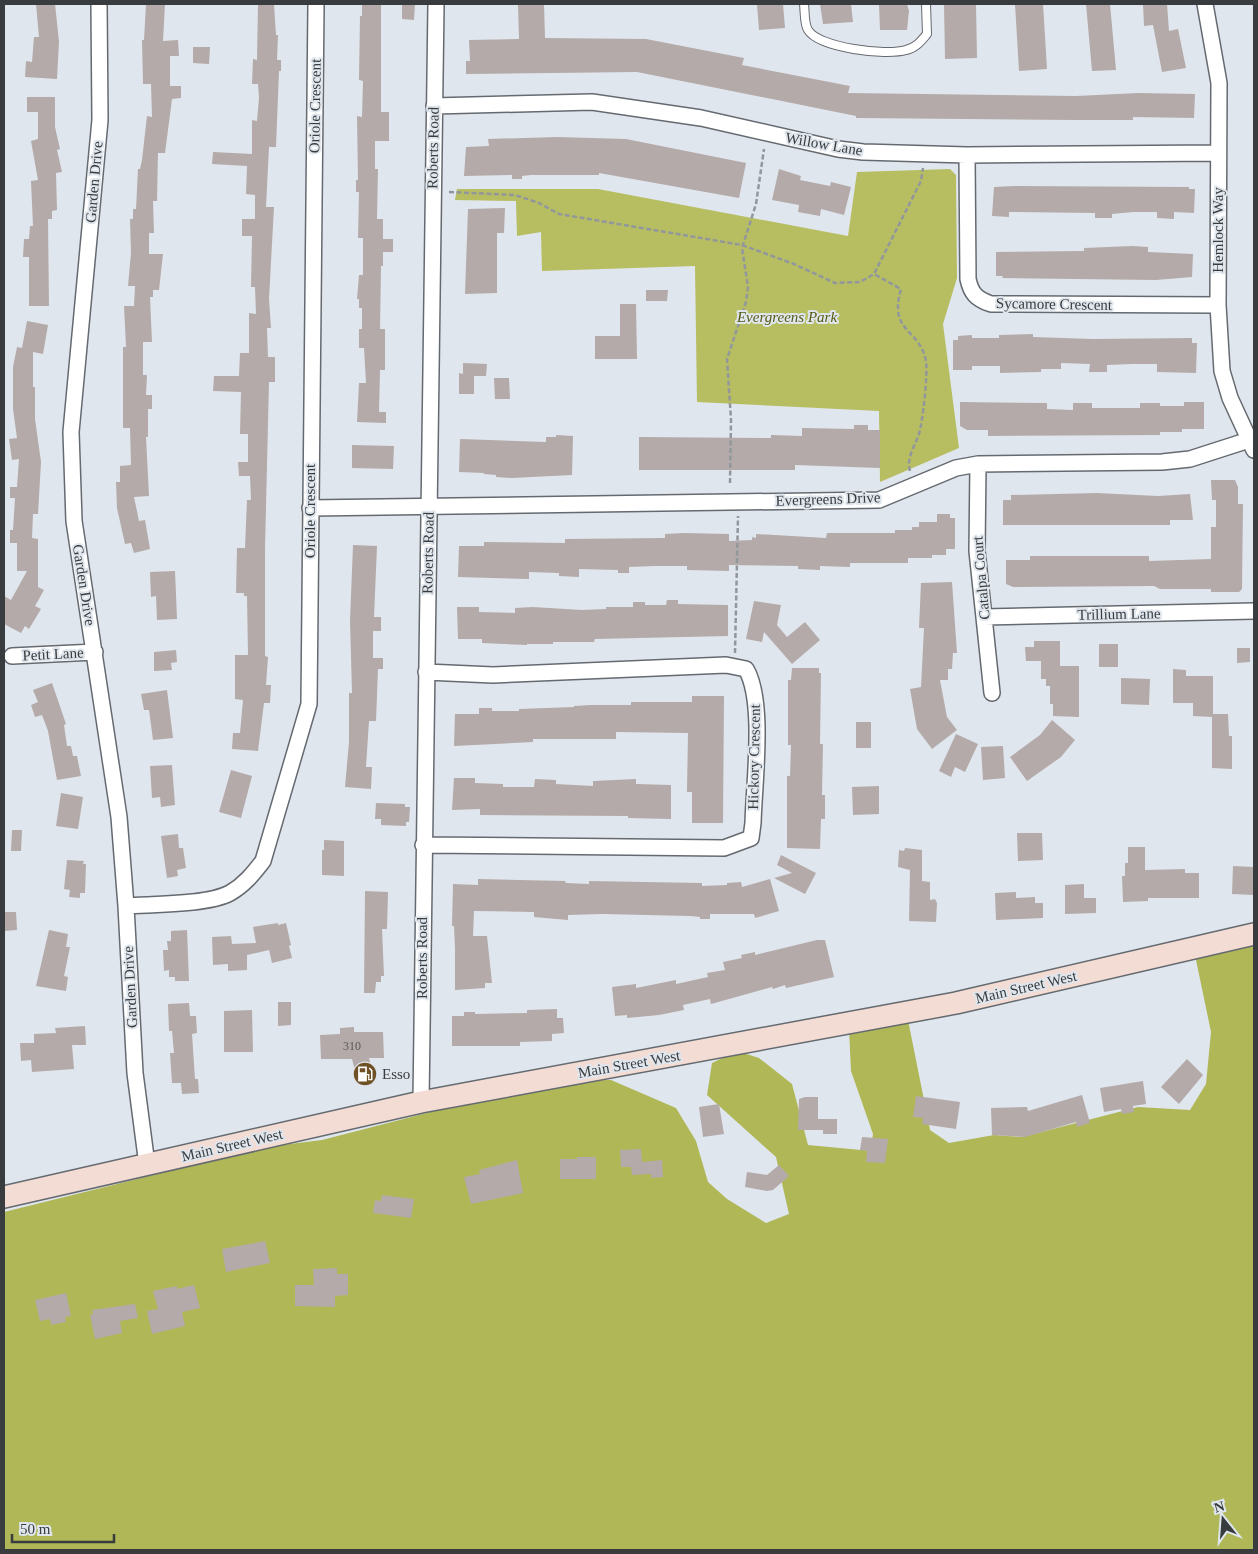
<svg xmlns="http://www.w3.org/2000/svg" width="1258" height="1554" font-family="'Times New Roman',serif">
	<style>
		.green { fill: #b7be61 }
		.forest { fill: #afb757 }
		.building { fill: #b4aaa9 }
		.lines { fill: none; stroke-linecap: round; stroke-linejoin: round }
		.service-casing { stroke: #656a70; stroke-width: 10 }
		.minor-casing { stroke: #656a70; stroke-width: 18 }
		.secondary-casing { stroke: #656a70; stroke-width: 24 }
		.path { stroke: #92979c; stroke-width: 2.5; stroke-dasharray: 5 2.5; stroke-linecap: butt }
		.service { stroke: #fff; stroke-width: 8 }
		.minor { stroke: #fff; stroke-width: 15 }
		.secondary { stroke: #f3dcd3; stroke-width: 21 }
		.labels { text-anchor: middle; stroke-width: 4; stroke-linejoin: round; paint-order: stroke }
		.number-label { font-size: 12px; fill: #585859 }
		.street-label { font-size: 15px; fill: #393c3e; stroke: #e0e6ed }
		.park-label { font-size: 15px; font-style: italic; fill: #565a14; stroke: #e0e6ed }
		.poi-label { font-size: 15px; fill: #393c3e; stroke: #e0e6ed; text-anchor: start }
	</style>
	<rect width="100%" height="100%" fill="#e0e6ed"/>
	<path class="green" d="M950,169L956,175L957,278L943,324L959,448L880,482L879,411L697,402L695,266L542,271L541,232L517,236L516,201L455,200L457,189H598L848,236L857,172Z"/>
	<path class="forest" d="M1254,940V1550H4V1212L266,1147L322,1140L551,1081L611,1080L676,1108L696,1141L708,1182L727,1199L766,1223L789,1214L776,1157L707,1095L712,1063L737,1051L759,1058L792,1084L808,1145L861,1150L871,1146L873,1134L851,1071L849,1029L908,1020L930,1130L949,1143L994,1135L1022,1137L1138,1107L1190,1110L1206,1084L1211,1032L1195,955Z"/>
	<path class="building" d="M36,4H55L59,42L57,79L25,77L26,61L32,62L34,37H39Z
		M146,4H165L163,41L178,40L179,56H170V86H181V98L172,99L165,153H158L157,201H153L154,233H149V254H163L159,290H153V297H150L152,342H143V375H147L146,395H152V409H148V437H146L149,496L134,497L139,521L145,520L150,549L134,553L131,543L125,544L117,508L116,482H120V466L131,465L130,428H123V347H126L124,306H134L135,286H128L131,253L130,219H133V209H136L138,169H140L142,160L147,116L152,117L151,84H143L142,40H144Z
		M258,4H274L276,35H278L277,60H281V71H279L276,147H269L266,207H274L269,299L271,328H267L268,357H275V382H269L265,549V656L268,657L266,685H271L270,703H264L258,751L232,749L233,733H240L243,700L235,699V655H248L247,596H244V593H236L237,548H245L247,500H251L250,476H239L238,462H248V434H240L241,392L213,391L214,376H239L240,353H249V313L256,314L255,287H251L252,236H242V219H255V195L246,194L247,166L212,164L213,152L252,154V120L257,121L259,98L258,84H252L253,59L257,60Z
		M402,4H415L414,20L402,19Z
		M518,4H544L545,38L646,39L744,58L742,65L850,86L848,93L1076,96L1138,93L1195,94L1194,118L1133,117V120H1075L856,118V116L637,72L466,74V61H470L469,40L519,39Z
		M757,4H783L785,28L759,30Z
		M820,4H851L853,22L823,24Z
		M879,4H907L909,11L907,30H880Z
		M944,4H976L977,58L945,59Z
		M1015,4H1043L1047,69L1019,71Z
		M1086,4H1110L1116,70L1092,71Z
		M1143,4H1167L1169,31L1178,29L1186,68L1162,72L1153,25L1144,26Z
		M362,5H381V112H389V141H375V169H378L377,219H383V239H393V252H383V266H381L380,329H385V370H380L379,412H386V423L357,422L359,383H366L364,348H359V329H362V308H359V299H357L359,275H363V238H358L359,192H356V180H358L357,116L362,117L363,81L359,80L360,16H362Z
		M193,47H210L209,64L193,63Z
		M27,97H55V127L60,149L57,150L62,172L56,173L57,210L52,211V219H48L49,306H29V257H23L24,239H29L30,226H33L31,181L38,180L31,141L38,139V112H27Z
		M557,137L626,139L746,163L739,198L599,173V175H531L522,176V179H512V175L464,176L466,147L489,146L488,139Z
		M779,169L801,176L800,180L830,186L831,182L851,187L844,215L821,209L820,216L798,212L799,205L772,200Z
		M1014,186L1189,187V189H1195L1194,213L1174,212V219L1157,218V212H1133L1112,214V218H1095V213L1009,212V217L992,216L994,187Z
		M505,208L504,233H497V293L465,294L468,209Z
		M1132,246L1148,247V252L1193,254L1192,277L1156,280L1002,278L1003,276H996V252L1084,251V248Z
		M646,290H668L667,301H646Z
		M620,304H636L637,359H595V336H620Z
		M27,321L48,325L43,354L33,352V387H35V419L41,462L38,514H33L32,538L38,539V587L44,590L35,606L41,609L29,629L25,626L21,633L4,624V596L11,600L27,571H17V543H10V530H13L15,498H10V487H17L19,459L12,460L9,439L17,438L13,409V367L17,347L22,348Z
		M1033,334V337L1093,339L1192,338V343H1197L1196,373L1157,372V364H1132L1107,365V372H1089L1090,364L1061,363V369H1041V372L1000,373V366H972V370H953V340H958V336L972,335V338H999V335Z
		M463,363L487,364L486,376H474V394H459V373L463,374Z
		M494,378H509L510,399H495Z
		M960,402L1047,403V409L1073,410V403H1092V408H1140V403H1160V406H1184V402H1204V429H1182V432H1160V435L988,436V430H967L960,426Z
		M854,425H868V430H880V468L795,465V470H639V437L771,438V435L802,436V428L854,429Z
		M556,435L573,436L572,475L512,478L496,477V475L484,474V473L459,472L460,439L546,442V437H556Z
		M352,445L394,446L393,469L352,468Z
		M1211,480H1235L1238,487V504H1243L1242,589L1239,592H1211V589H1160L1154,586L1013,587L1006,584V560H1030V556H1149V561L1211,559V527H1216V500H1212Z
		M1097,493L1158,496L1190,494L1193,520H1170V525H1003V500H1011V495Z
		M937,514H950V518H955V549H946V555H932V558H908V563H850V567L820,566V570L798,569V566L729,565V571L687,570V566H654L629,567V573H618V570L579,569V577L559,576V573L529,572V579L458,577L459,546H484V542L565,543V539L665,538V534L684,533L729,534V541L752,540V537L756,538V534L826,538L827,533H895V530H912V527H919V522H937Z
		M353,545L377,546L374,617H381V631H373V658H383V669H378L376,721H369L366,767H372L371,789L345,787L349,742V693H352L350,621Z
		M175,571L177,619L157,620L156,596L151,597L150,572Z
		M952,582L957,653H953L952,669H948V680H940L947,717L957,730L932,749L917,729L910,689L921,687L924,628H919L921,583Z
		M667,600H678V604L728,605V636L595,639L594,642H553V644H527V645L482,643V639H458L457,607H479V612L515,613V608L533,607L582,610L606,609V607H633V602H645V605H666Z
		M754,601L781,605L777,625L787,637L805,622L820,640L792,664L764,632L762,642L746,639Z
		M1034,641H1060V666H1079V717L1053,716V704H1050V686H1046V679H1041V661H1026L1025,647H1034Z
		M1099,644H1118V667H1099Z
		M1237,648H1250V662L1237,663Z
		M176,650L177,662L171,663L172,670L154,671V652Z
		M792,668H819V673H821L820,744H823L822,795H825V819H821L820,849L787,848V776H790L791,745H788V680H791Z
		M1173,669L1186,670V676H1213V714H1228L1229,736H1232V769L1212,768V717L1193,716V703H1173Z
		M1121,678L1150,679L1149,705L1121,704Z
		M52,683L66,724L64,725L67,746H71L73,756H77L81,776L57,780L48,731L42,715L35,717L31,705L38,702L33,690Z
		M167,690L173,738L153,740L149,710H144L141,694Z
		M692,696H724L723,823H692V792H687L688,733L616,732V739H533V742L454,746L455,714H479V708H492V711H519V709L574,707V706L591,705H631V702H692Z
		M1052,720L1075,740L1061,757L1027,781L1010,757L1040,735Z
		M856,722H871V748H856Z
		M956,734L978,744L965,772L955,767L951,777L939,771Z
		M1003,746L1005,778L983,780L981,747Z
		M172,765L175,805L161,807L160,797L152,798L150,766Z
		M231,770L252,776L241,818L219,812Z
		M454,778H475V783L503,784V787H534L535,779L556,780V784L593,786V781L636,779V784L671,785V819L628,818V816L480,815V809L452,810Z
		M879,786V814L853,815L852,787Z
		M61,793L83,797L78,829L56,826Z
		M376,803L405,804V807H410L409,822H406V826L381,825V819H375Z
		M12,830H22L21,851H11Z
		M1017,833H1042L1043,860L1018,861Z
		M178,834L179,848H183L186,868L177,870L178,876L167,878L161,836Z
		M324,840L344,841V876L322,875V850H324Z
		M1128,847H1145V870L1185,869V873H1199V898H1148V901L1123,902L1122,876H1125V863H1128Z
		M905,848L922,850V881L930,882V900L935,899L937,903L936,922L909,921L910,870L898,867L899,850L904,851Z
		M781,855L816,873L805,894L774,878L792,873L777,865Z
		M67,860L84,861L83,864H86L85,893H80V898L69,897L70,890L64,889Z
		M1233,866L1254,867V895L1232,894Z
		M478,879L565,881L566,883L589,884V881L702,883V886L727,885V883L741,882L742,887L770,879L779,911L755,918L754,914H710V919H700V917L690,916L602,914L568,915V920L534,917V912L474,911L473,936H487L492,983H485V988L455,990V948L454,926H452L453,884L478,885Z
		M1084,884V898H1096V913L1065,914V885Z
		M365,891L388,892L387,929H382L384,976H381V982H376L375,993H364Z
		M1016,892V898L1035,897V903H1043V918L996,920L995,893Z
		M4,912H16L17,930L4,931Z
		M278,923V925L286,923L291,945L289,946L292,958L272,963L269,950L247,955V970L228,971V964L213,965L212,937L231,936L232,944L256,943L253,927Z
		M49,930L68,934L66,947H70L64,976L68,977L66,991L36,986Z
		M187,930L189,981H175V977H169V970L164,971L163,950H168L167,941H171V931Z
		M817,940H825L834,977L786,988L785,985L773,989L772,987L711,1004L710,999L683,1005L684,1010L659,1015L627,1018V1015L615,1016L612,987L636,984V988L676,980V984L708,977L707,973L725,970L723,962L742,958L741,955L755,952V955Z
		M278,1002H291V1025L278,1026Z
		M189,1003L190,1016H196L197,1033L192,1034L195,1079H198L199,1093L182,1094L181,1083H172L170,1053H174L172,1031H169L168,1004Z
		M557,1009V1018H563L564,1033L552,1034V1041L520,1042V1046H452V1016H464V1012H475V1014L527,1013V1010Z
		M252,1010L253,1052H224V1011Z
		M85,1026L86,1045H72L74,1069L32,1072L31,1060L21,1061L20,1043H34V1034L56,1033L55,1028Z
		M354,1027V1032H383L384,1058H369L374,1078L358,1082L352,1059H321L320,1035L340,1034V1028Z
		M1187,1059L1203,1075L1179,1104L1161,1087Z
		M1143,1081L1146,1104L1133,1106L1134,1112L1122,1114L1121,1109L1104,1112L1100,1088Z
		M1082,1095L1090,1123L1077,1127L1076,1122L1025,1137L992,1135L991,1108L1027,1107L1028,1111Z
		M916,1096L960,1102L956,1129L922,1124L923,1118L913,1117Z
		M805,1097H818V1119H837V1134H823V1130H798L799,1099Z
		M719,1104L724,1134L703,1137L699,1107Z
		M862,1137L888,1139L885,1163L866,1162L867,1151L860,1150Z
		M641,1149L642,1162L662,1160L663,1177L651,1178V1174L632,1175L631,1167H621L620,1150Z
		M577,1157H596V1179H560V1159H577Z
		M517,1160L523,1193L471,1204L464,1177L480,1174L479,1170Z
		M779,1165L789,1176L773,1190L767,1191L745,1187L747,1172L767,1175Z
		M382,1195L414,1199L411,1218L373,1213L375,1200L381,1201Z
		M265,1241L270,1263L226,1272L222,1249Z
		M337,1268V1274H348V1295L335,1296V1307L295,1306V1285H314L313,1269Z
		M194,1285L200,1308L182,1312L185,1326L152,1334L147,1311L158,1309L153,1291L177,1286V1289Z
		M66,1293L71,1316L65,1317L66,1322L51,1325L50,1319L40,1321L35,1300Z
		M135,1304L138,1318L120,1321L122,1333L95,1339L90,1315L93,1314L92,1310Z"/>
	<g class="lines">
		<g class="service-casing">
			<path id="service" d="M804,4C805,11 804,24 808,30C819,48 886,56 906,50C916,48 921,41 927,34L926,4"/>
		</g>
		<g class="minor-casing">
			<path id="minor" d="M99,4L100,120L71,432L74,521L119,817L126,906L135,1073L147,1165
				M1205,4L1219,83L1218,305L1222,371L1230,398L1254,450
				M434,106L592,102L701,118L838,149L863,152L967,155L1218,153
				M967,155L968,279C971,293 976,299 991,304L1218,305
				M978,464L977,551L992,693
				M310,508L879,500L956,468L978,464L1162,462L1190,459L1249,440
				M984,617L1254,611
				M12,656L95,652
				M423,845L724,848L751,838L753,823C754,783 765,701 746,669L726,665L493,675L426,672
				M126,906C152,904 208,905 230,893C244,885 253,874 263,861L309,704L316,4
				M421,1102L436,4"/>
		</g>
		<g class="secondary-casing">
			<path id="secondary" d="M4,1197L421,1102L956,1003L1254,934"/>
		</g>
		<path class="path" d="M449,192L515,195L539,203L559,214L742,245L794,264L835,283L860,282L874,274
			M910,471C906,458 915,446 919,434C923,421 928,373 926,361C920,328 888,333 901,289L874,274L921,181L923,168
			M730,483L731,420L727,359L746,302L748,287L742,248L756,204L764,149
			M735,653L738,516"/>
		<use href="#service" class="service"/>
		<use href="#minor" class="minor"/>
		<use href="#secondary" class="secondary"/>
	</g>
	<defs>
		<g id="fuel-disc" transform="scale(1.25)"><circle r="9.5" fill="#6f5126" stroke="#e0e6ed"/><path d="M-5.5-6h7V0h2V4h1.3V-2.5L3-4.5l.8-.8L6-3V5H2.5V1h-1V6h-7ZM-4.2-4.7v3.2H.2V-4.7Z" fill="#fff"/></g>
	</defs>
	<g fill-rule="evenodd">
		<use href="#fuel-disc" x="365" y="1074"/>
	</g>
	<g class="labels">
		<g class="number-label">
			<text x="352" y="1050">310</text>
		</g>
		<g class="street-label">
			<text transform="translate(315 106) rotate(-89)" y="5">Oriole Crescent</text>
			<text transform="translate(824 144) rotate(10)" y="5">Willow Lane</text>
			<text transform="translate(433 148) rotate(-89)" y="5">Roberts Road</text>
			<text transform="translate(94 182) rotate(-85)" y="5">Garden Drive</text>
			<text transform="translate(1218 230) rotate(-90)" y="5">Hemlock Way</text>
			<text transform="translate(1054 304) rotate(1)" y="5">Sycamore Crescent</text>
			<text transform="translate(828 499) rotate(-2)" y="5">Evergreens Drive</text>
			<text transform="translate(310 511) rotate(-90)" y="5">Oriole Crescent</text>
			<text transform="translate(428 553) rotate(-89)" y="5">Roberts Road</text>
			<text transform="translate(981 578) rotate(-95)" y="5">Catalpa Court</text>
			<text transform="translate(84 585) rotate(81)" y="5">Garden Drive</text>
			<text transform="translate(1119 614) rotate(-1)" y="5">Trillium Lane</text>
			<text transform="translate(53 654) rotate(-3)" y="5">Petit Lane</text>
			<text transform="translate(754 757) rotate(-89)" y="5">Hickory Crescent</text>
			<text transform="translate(422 958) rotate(-90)" y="5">Roberts Road</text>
			<text transform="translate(130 987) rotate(-93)" y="5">Garden Drive</text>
			<text transform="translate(1026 987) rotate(-13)" y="5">Main Street West</text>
			<text transform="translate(629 1064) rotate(-10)" y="5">Main Street West</text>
			<text transform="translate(232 1145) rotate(-13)" y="5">Main Street West</text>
		</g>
		<g class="park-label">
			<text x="787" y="322">Evergreens Park</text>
		</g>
		<g class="poi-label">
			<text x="382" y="1079">Esso</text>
		</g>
	</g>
	<rect width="1258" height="1554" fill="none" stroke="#393c3e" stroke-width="10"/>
	<g transform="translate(1223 1519) rotate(343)" stroke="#e0e6ed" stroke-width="4" paint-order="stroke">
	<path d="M0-4L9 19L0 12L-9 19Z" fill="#393c3e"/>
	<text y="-8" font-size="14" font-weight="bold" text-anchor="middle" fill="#393c3e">N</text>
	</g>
	<path d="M12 1534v8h102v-8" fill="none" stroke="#393c3e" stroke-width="2.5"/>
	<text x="20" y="1534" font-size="15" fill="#393c3e" stroke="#e0e6ed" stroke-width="4" paint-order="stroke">50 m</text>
</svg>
